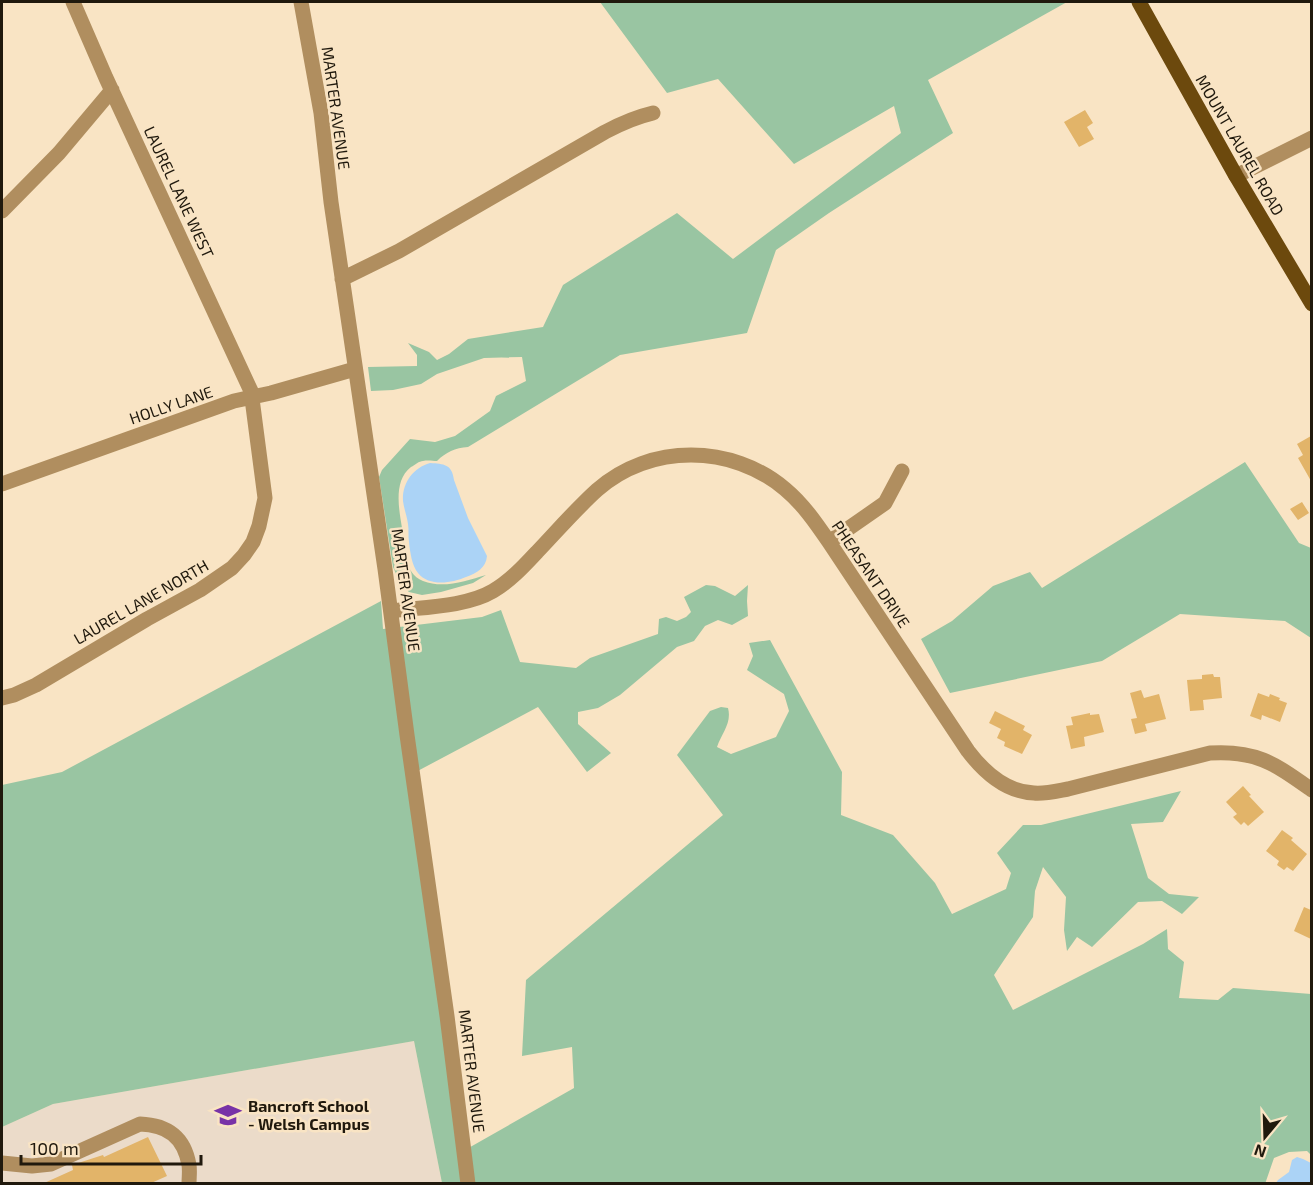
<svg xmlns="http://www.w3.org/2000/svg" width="1313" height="1185" font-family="'Exo 2',sans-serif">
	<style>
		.education { fill: #ebdbc9 }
		.green { fill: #99c5a2 }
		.water { fill: #abd3f6 }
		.building { fill: #e2b469 }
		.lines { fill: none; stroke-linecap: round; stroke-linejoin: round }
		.minor { stroke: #b08e5f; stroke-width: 15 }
		.major { stroke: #6c490d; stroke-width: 15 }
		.labels { text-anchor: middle; stroke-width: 5; stroke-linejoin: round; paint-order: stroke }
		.street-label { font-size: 16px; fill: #20190d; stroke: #f9e4c4 }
		.poi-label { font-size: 16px; font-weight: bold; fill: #20190d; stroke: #f9e4c4; text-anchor: start }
	</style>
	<rect width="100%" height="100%" fill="#f9e4c4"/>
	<path class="education" d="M414,1041L442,1183H2V1127L53,1104Z"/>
	<path class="green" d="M600,2H1067L928,80L953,133L829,213L776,250L747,333L620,355L468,447C455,448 446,452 437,461C433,461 428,460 423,461C419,461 415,465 411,467C393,481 399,509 402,528C405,546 403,573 423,581C443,589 466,581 486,575L473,583L441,592L422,595L409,592L401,585L393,567L379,477L382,470L410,439L435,442L455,436L490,411L496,396L526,381L522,357L484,358L437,374L421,384L393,390L371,391L368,367L417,366V355L408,343L429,352L437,360L449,354L468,339L543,327L563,285L677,213L733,259L901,133L894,106L794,164L718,79L667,93Z
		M1245,462L1299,543L1311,548V638L1285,621L1180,614L1102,661L950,693L921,639L952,621L993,586L1030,572L1042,588Z
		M706,585L715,586L735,596L748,585L747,601L748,616L732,625L718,620L705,626L694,641L677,647L620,695L598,708L578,712V724L611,753L587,772L538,707L412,774L465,1150L574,1088L572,1047L522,1056L526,980L723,815L677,755L710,711L721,707L728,708C732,723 722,733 717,747L731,754L776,737L789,711L784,694L747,670L753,656L749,643L770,640L842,772L841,815L893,835L935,883L952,914L1006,889L1011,873L997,853L1023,825H1041L1181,791L1163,822L1131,824L1148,878L1169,894L1199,897L1182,914L1162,901L1138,902L1092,947L1077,937L1067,951L1064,930L1066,897L1043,867L1035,891L1033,917L994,975L1013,1010L1143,944L1167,929L1168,949L1184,962L1179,998L1218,1000L1233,988L1311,994V1155L1307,1151L1289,1152L1274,1158L1265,1184L442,1183L414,1041L53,1104L2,1127V785L62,772L381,601L383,629L482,617L501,610L520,662L576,668L590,658L658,634L659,619L666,617L677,621L686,617L691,612L684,597Z"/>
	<path class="water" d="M430,463C444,464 452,464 454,480L468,518L487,556C486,568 477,573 466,577C452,583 429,587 418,573C412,566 410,552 409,542C408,536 409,530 408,524C407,516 404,509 403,501C402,483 413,468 430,463Z
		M1297,1157L1303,1159L1311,1163V1183H1276L1278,1180L1289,1172L1292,1160Z"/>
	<path class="building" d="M1085,110L1093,123L1087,127L1094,139L1079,147L1064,122Z
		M1311,436V481L1298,458L1303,455L1297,444Z
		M1302,502L1309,513L1298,520L1290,509Z
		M1213,674L1214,677H1220L1222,698L1203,700L1204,710L1190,711L1187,680L1202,679V675Z
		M1141,690L1144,698L1159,694L1166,719L1145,724L1147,731L1135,734L1131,719L1137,718L1130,693Z
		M1258,693L1269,697L1270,694L1280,698L1279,700L1287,703L1280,722L1262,715L1261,720L1250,716Z
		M995,711L1025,726L1023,730L1032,735L1022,754L1004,746L1005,742L997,738L1001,729L989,723Z
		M1090,713V715L1099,714L1104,732L1084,737L1085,746L1071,749L1066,726L1073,725L1071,717Z
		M1243,786L1251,795L1249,796L1264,812L1248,826L1244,822L1241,825L1233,817L1237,814L1226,802Z
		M1282,830L1293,838L1291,840L1307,854L1293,871L1287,867L1284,870L1277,865L1279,861L1266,851Z
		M1304,907L1311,910V939L1294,931Z
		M148,1137L167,1176L149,1184H42L73,1170L72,1165L103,1155L104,1157Z"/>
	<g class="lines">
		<path class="minor" d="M301,2L321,113L331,202L385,569L407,735L447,1016L468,1184
			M1236,176L1312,138
			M2,211L59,153L112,90
			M342,279L399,251L605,132C620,124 636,117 653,113
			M2,484L234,401L271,393L355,369
			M829,542L885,503L902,471
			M391,611C422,607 466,607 493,591C510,581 523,567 537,552C557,531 576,509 597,490C650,443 732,444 785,489C803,504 816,523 829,542L968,751C984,772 1006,792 1034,793C1045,794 1057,791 1068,789L1210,753C1257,750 1275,764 1312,790
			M2,698L14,695L36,685L147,619L200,590L232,568L244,555L253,542L259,526L265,498L251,391L106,78L73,2
			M2,1163L32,1166L51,1164L140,1124C167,1125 184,1136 189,1165C190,1171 189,1177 189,1184"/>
		<path class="major" d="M1139,2L1236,176L1312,304"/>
	</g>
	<defs>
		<g id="school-bare" transform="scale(2.07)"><path d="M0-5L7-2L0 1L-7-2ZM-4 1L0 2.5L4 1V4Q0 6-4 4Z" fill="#7833a7" stroke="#f9e4c4" stroke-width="2.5" paint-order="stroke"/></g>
	</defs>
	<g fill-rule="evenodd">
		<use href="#school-bare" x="228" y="1115"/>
	</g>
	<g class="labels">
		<g class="street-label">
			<text transform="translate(336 108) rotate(82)" y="6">MARTER AVENUE</text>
			<text transform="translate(1240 145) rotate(60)" y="6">MOUNT LAUREL ROAD</text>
			<text transform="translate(179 192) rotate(65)" y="6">LAUREL LANE WEST</text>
			<text transform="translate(171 405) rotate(-19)" y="6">HOLLY LANE</text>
			<text transform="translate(871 574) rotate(56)" y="6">PHEASANT DRIVE</text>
			<text transform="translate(406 590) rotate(82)" y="6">MARTER AVENUE</text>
			<text transform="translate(141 602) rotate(-30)" y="6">LAUREL LANE NORTH</text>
			<text transform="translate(472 1071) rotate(83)" y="6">MARTER AVENUE</text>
		</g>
		<g class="poi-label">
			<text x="248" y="1112">Bancroft School<tspan x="248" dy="18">- Welsh Campus</tspan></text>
		</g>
	</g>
	<rect width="1313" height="1185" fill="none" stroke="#20190d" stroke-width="6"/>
	<g transform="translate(1265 1137) rotate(199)" stroke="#f9e4c4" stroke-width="4.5" paint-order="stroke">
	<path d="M0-4.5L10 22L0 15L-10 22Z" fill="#20190d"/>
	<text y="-9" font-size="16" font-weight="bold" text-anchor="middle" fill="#20190d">N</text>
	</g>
	<path d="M21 1155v9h180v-9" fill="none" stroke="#20190d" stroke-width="3"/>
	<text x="30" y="1155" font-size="18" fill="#20190d" stroke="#f9e4c4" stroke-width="4.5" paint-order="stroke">100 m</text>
</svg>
